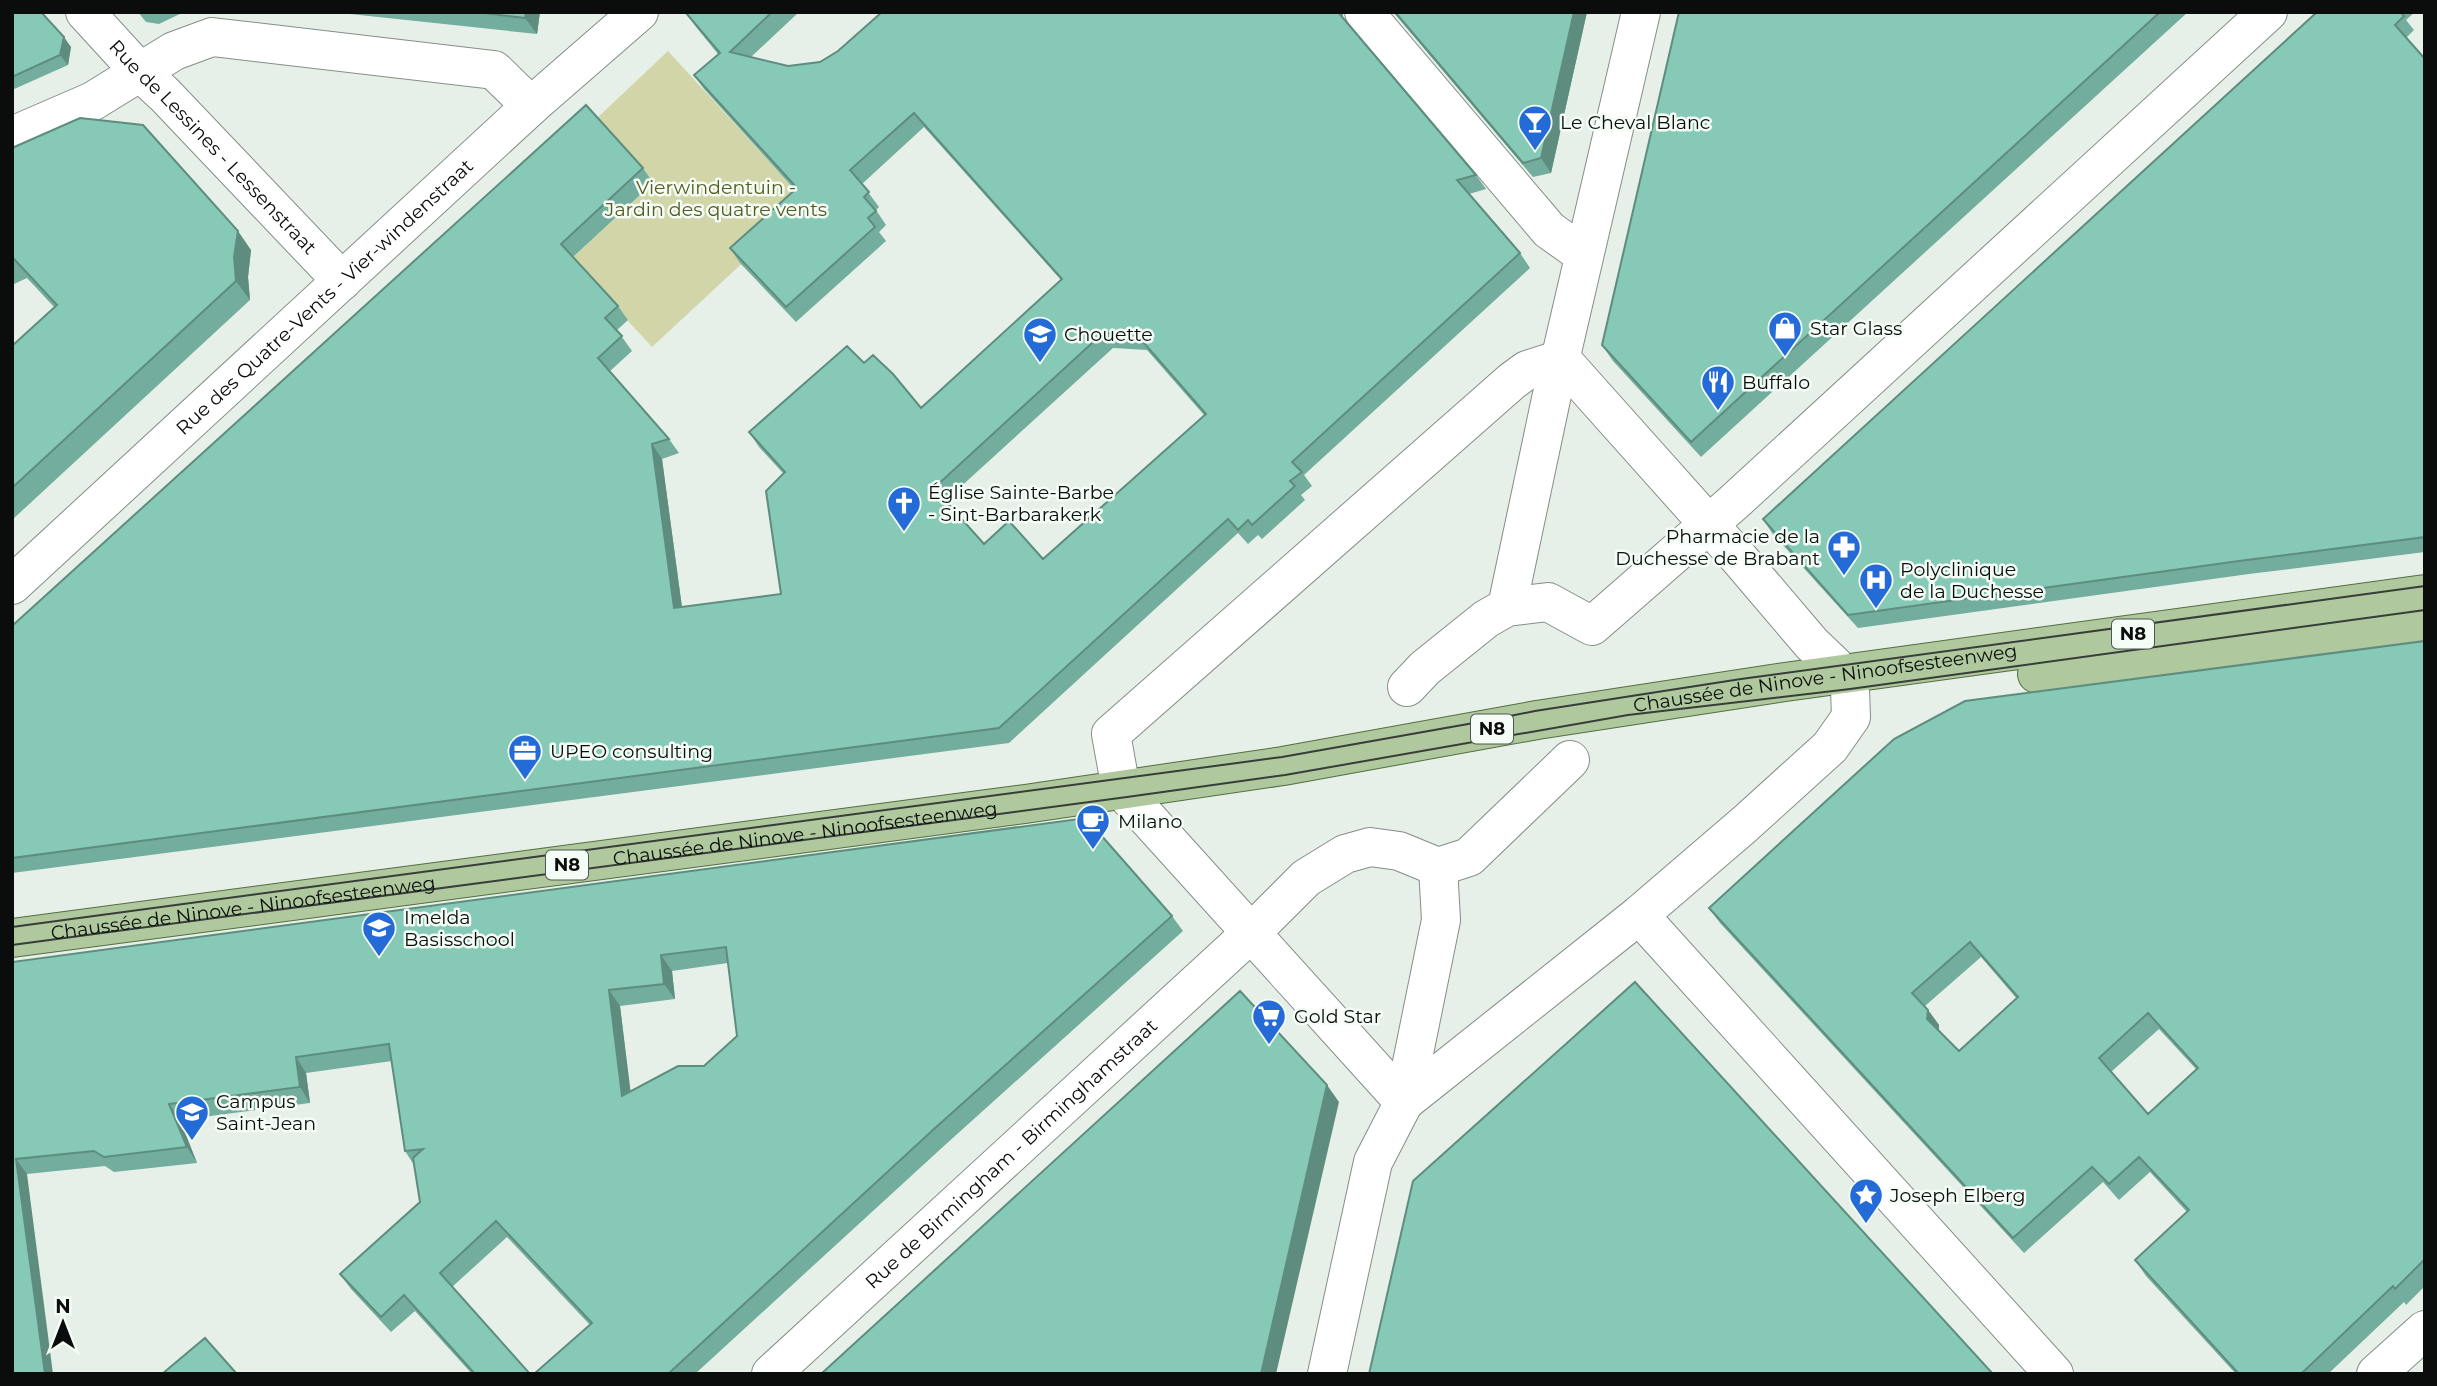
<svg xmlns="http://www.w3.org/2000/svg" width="2437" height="1386" font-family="Montserrat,sans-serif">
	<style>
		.green { fill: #d1d5a8 }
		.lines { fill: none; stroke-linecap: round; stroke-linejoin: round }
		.minor-casing { stroke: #858e87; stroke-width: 40 }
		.major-casing { stroke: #536e3f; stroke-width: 40 }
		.minor { stroke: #fff; stroke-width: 38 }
		.major { stroke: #afc89d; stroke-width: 38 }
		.tram { stroke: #383d3a; stroke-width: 2 }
		.wall { fill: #73ad9d; fill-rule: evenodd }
		.shaded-wall { fill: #5e8d7f }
		.building { fill: #86c9b6; stroke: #5e8d7f; stroke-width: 2; fill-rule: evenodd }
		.labels { text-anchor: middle; stroke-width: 5; stroke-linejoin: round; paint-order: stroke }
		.shield { fill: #f3fdf6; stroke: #505552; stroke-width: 2 }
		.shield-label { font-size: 18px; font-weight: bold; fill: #0a0d0b }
		.poi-label { font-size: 19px; fill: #0a0d0b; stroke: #f3fdf6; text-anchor: start }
		.street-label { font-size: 19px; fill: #0a0d0b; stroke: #f3fdf6 }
		.park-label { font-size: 19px; fill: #585b1e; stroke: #f3fdf6 }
	</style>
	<rect width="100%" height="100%" fill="#e6f0e8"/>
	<path class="green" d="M668,51L807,203L652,347L571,259L653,183L596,119Z"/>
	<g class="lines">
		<g class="minor-casing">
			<g id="minor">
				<path id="s1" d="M85,12L139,71L165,95L342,281"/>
				<path d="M1364,12L1549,230L1584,255"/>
				<path d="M12,136L93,101L174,51L212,37L494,70L531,106"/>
				<path d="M1561,359L1737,556L1812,644L1834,665L1850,689L1851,717L1830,747L1745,824L1639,915L1404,1102L1121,789L1111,734L1512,381L1527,370Z"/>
				<path id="s2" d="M12,585L531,106L639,12"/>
				<path d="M1507,607L1551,399L1641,12"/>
				<path d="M1407,687L1425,668L1486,619L1507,607L1548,602L1592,626L1733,503L2268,12"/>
				<path d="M1639,915L2054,1374"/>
				<path id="s3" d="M771,1374L1251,933L1306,878L1345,854L1370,847L1399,851L1438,867L1469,857L1570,760"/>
				<path d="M1327,1374L1373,1162L1404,1102L1441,920L1438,867"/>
				<path d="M2376,1374L2425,1330"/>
			</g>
		</g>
		<g class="major-casing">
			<g id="major">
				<path d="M2037,674L2425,625"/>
				<path id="s4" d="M12,938L1025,804L1283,766L1537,720L1785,682L2425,594"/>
			</g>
		</g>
		<use href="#minor" class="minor"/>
		<use href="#major" class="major"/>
		<path class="tram" d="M12,927L1282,757L1485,721L1535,711L1741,679L2425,586
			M12,945L1127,797L1285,775L1628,715L1850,689L2425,610"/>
	</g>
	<path class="wall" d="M12,12L71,47L68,65L12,90Z
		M138,12H184L159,24L146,22Z
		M331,12H540L537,34Z
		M687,12H799L751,57L788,66L820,62L838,51L882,12H1343V17L1344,20L1476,175L1486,189L1469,194L1520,253L1530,268L1304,475L1312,486L1301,495L1305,500L1262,539L1258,535L1248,544L1238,533L1009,743L12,873V626L643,168L653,183L573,257L618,306L628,320L617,330L632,351L610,371L669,439L679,453L662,459L682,607L781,594L783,473L759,447L749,432L864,363L921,408L1061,280L924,127L862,184L879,207L876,210L886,225L879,232L886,241L796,322L740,263L730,248L795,190L704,89L694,75L718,54L696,27L686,13ZM1113,348L1147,350L1204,415L1043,559L984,544L945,501Z
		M1393,12H1587L1551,173L1533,177Z
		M1679,12H2188L1701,457L1613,361L1602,345Z
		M2317,12H2415L2406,20L2414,30L2406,38L2425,59V552L2249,574L1858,628L1772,533L1763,519Z
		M12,148L251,250L248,277L250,300L12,520V346L54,307L27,278L12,285Z
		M2425,641V1286L2406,1305L2404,1302L2328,1374H2236L2146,1276L2135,1260L2187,1212L2150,1172L2119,1200L2103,1182L2024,1253L1720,923L1709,908ZM1981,957L2017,999L1959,1051L1939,1030V1025L1925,1006ZM2159,1029L2196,1069L2148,1114L2111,1072Z
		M1172,916L1183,931L945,1145L695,1374H534L590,1325L507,1237L452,1287L530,1374H472L415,1311L391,1332L351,1289L340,1274L420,1202L414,1165L405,1151L392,1061L306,1073L310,1103L180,1120L197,1163L114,1172L105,1166L27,1174L12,1374V962ZM728,963L737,1036L704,1066L630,1091L620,1006L675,999L672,971Z"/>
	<path class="shaded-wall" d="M526,12H540L537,34L525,18Z
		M1574,12H1587L1551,173L1541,158Z
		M64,37L71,47L68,65L60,55Z
		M238,231L251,250L248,277L250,300L236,281L234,257Z
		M652,444L662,459L684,623L674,608Z
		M661,955L672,971L675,999L664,984Z
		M609,990L620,1006L633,1111L622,1096Z
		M1928,1010L1939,1025L1938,1034L1927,1019Z
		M296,1057L306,1073L310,1103L300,1087Z
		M1327,1085L1339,1102L1276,1374H1261Z
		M169,1104L180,1120L197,1163L187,1147Z
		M16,1159L27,1174L53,1374H45Z"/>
	<path class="building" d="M12,12H41L64,37L60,55L12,77Z
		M476,12H526L525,18Z
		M687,12H772L730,52L788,66L820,62L838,51L882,12H1338L1476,175L1457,180L1520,253L1292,462L1302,472L1290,481L1295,486L1252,525L1248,520L1238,530L1228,519L999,728L12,858V626L586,105L643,168L561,244L618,306L605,318L622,336L598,358L669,439L652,444L674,608L781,594L766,491L785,472L749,432L847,346L864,363L873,355L893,374L921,408L1062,279L914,113L850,170L869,192L864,197L876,211L868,218L875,227L786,307L730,248L797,188L694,75L720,53L686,13ZM1103,333L1137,335L1206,414L1043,559L1009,521L984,544L934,488Z
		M1395,12H1574L1541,158L1523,163Z
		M1679,12H2160L1691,442L1602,345Z
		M2317,12H2400L2404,16L2395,25L2425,59V537L2239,561L1848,615L1763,519Z
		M80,118L143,125L238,231L234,257L236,281L12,488V346L57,305L14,259L12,260V148Z
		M2425,641V1259L2395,1289L2393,1286L2301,1374H2239L2135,1260L2189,1210L2139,1157L2109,1184L2092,1167L2013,1238L1709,908L1894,739L1965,701ZM1970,942L2018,997L1959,1051L1927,1019L1928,1010L1912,993ZM2148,1013L2198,1068L2148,1114L2099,1058Z
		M1086,818L1172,916L934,1129L668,1374H534L592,1323L496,1221L440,1273L530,1374H475L404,1295L381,1317L340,1274L420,1202L413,1158L423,1149L405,1151L389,1044L296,1057L300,1087L169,1104L187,1147L104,1157L94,1151L16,1159L45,1374H12V962ZM726,947L737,1036L704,1066H678L622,1096L609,990L664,984L661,955Z
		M1635,982L1993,1374H1369L1413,1181Z
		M1240,991L1327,1085L1261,1374H821Z
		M205,1338L237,1374H162Z"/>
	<defs>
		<g id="bar-pin" transform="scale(1.75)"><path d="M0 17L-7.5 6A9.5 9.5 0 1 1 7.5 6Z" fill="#256bd7" stroke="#f3fdf6"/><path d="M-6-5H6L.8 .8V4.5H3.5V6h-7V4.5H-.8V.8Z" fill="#fff"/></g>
		<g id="shop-pin" transform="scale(1.75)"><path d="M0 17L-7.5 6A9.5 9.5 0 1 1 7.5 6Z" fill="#256bd7" stroke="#f3fdf6"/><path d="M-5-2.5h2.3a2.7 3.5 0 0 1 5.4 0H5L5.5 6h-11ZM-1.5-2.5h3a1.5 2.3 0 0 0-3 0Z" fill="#fff"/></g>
		<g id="school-pin" transform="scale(1.75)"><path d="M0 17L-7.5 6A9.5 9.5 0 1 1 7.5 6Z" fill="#256bd7" stroke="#f3fdf6"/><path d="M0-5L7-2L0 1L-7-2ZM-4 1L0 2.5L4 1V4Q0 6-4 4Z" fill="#fff"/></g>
		<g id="restaurant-pin" transform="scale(1.75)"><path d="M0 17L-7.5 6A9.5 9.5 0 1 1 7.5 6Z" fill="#256bd7" stroke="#f3fdf6"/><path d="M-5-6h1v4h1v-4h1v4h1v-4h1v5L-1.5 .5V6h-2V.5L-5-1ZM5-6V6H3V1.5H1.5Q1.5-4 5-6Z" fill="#fff"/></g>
		<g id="church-pin" transform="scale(1.75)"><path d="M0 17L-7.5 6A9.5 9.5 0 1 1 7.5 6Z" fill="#256bd7" stroke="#f3fdf6"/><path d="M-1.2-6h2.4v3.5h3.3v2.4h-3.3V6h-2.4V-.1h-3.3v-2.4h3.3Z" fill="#fff"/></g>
		<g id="pharmacy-pin" transform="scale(1.75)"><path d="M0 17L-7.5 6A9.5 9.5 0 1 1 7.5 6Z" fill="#256bd7" stroke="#f3fdf6"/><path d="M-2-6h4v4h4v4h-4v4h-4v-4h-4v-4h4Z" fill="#fff"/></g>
		<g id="hospital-pin" transform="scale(1.75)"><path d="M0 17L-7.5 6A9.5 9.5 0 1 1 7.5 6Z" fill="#256bd7" stroke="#f3fdf6"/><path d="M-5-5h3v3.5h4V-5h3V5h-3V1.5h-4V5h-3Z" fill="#fff"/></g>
		<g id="office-pin" transform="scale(1.75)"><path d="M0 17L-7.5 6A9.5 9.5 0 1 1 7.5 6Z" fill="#256bd7" stroke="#f3fdf6"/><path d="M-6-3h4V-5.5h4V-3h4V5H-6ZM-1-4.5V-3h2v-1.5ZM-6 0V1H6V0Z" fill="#fff"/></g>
		<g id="cafe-pin" transform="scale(1.75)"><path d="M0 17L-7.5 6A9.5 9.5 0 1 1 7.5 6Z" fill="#256bd7" stroke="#f3fdf6"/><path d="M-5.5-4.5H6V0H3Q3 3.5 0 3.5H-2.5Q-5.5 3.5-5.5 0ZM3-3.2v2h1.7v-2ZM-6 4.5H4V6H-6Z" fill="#fff"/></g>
		<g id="supermarket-pin" transform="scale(1.75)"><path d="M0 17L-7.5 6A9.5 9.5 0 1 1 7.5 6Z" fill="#256bd7" stroke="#f3fdf6"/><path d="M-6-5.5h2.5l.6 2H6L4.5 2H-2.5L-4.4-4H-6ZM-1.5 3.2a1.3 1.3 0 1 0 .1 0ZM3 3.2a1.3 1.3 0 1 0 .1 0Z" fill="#fff"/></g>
		<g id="sight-pin" transform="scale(1.75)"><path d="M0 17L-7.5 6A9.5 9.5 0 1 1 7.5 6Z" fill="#256bd7" stroke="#f3fdf6"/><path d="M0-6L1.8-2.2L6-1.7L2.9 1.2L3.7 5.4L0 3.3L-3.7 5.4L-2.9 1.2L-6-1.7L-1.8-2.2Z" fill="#fff"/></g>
	</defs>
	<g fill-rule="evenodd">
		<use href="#bar-pin" x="1535" y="122"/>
		<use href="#shop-pin" x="1785" y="328"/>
		<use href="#school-pin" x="1040" y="334"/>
		<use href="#restaurant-pin" x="1718" y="382"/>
		<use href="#church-pin" x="904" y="503"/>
		<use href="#pharmacy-pin" x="1844" y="547"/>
		<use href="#hospital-pin" x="1876" y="580"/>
		<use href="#office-pin" x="525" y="751"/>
		<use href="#cafe-pin" x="1093" y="821"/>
		<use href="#school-pin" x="379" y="928"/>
		<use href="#supermarket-pin" x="1269" y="1016"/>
		<use href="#school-pin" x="192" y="1112"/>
		<use href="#sight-pin" x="1866" y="1195"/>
	</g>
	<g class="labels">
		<g class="shield">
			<rect x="2112" y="619.5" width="42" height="29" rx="5"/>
			<rect x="1471" y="714.5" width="42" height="29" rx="5"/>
			<rect x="546" y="850.5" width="42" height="29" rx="5"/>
		</g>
		<g class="shield-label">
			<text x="2133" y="640">N8</text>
			<text x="1492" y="735">N8</text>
			<text x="567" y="871">N8</text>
		</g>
		<g class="poi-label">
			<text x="1560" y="129">Le Cheval Blanc</text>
			<text x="1810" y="335">Star Glass</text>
			<text x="1064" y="341">Chouette</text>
			<text x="1742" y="389">Buffalo</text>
			<text x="928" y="499">Église Sainte-Barbe<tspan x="928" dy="22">- Sint-Barbarakerk</tspan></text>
			<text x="1820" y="543" text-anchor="end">Pharmacie de la<tspan x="1820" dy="22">Duchesse de Brabant</tspan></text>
			<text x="1900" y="576">Polyclinique<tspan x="1900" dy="22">de la Duchesse</tspan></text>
			<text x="550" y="758">UPEO consulting</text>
			<text x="1118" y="828">Milano</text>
			<text x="404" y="924">Imelda<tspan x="404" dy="22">Basisschool</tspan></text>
			<text x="1294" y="1023">Gold Star</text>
			<text x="216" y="1108">Campus<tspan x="216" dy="22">Saint-Jean</tspan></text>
			<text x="1890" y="1202">Joseph Elberg</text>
		</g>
		<g class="street-label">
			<text dy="7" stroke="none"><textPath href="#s1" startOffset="186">Rue de Lessines - Lessenstraat</textPath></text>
			<text dy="7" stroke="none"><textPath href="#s2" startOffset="425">Rue des Quatre-Vents - Vier-windenstraat</textPath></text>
			<text dy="7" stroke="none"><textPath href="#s4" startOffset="1832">Chaussée de Ninove - Ninoofsesteenweg</textPath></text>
			<text dy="7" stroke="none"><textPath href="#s4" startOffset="800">Chaussée de Ninove - Ninoofsesteenweg</textPath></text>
			<text dy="7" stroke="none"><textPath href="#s4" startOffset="233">Chaussée de Ninove - Ninoofsesteenweg</textPath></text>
			<text dy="7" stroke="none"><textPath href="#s3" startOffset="326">Rue de Birmingham - Birminghamstraat</textPath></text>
		</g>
		<g class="park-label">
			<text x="716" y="194">Vierwindentuin -<tspan x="716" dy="22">Jardin des quatre vents</tspan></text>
		</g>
	</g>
	<rect width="2437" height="1386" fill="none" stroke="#0a0d0b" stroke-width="28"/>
	<g transform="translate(63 1323)" stroke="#f3fdf6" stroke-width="5" paint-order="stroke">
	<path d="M0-5L12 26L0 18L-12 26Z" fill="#0a0d0b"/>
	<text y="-10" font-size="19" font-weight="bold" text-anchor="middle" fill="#0a0d0b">N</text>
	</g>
</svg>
